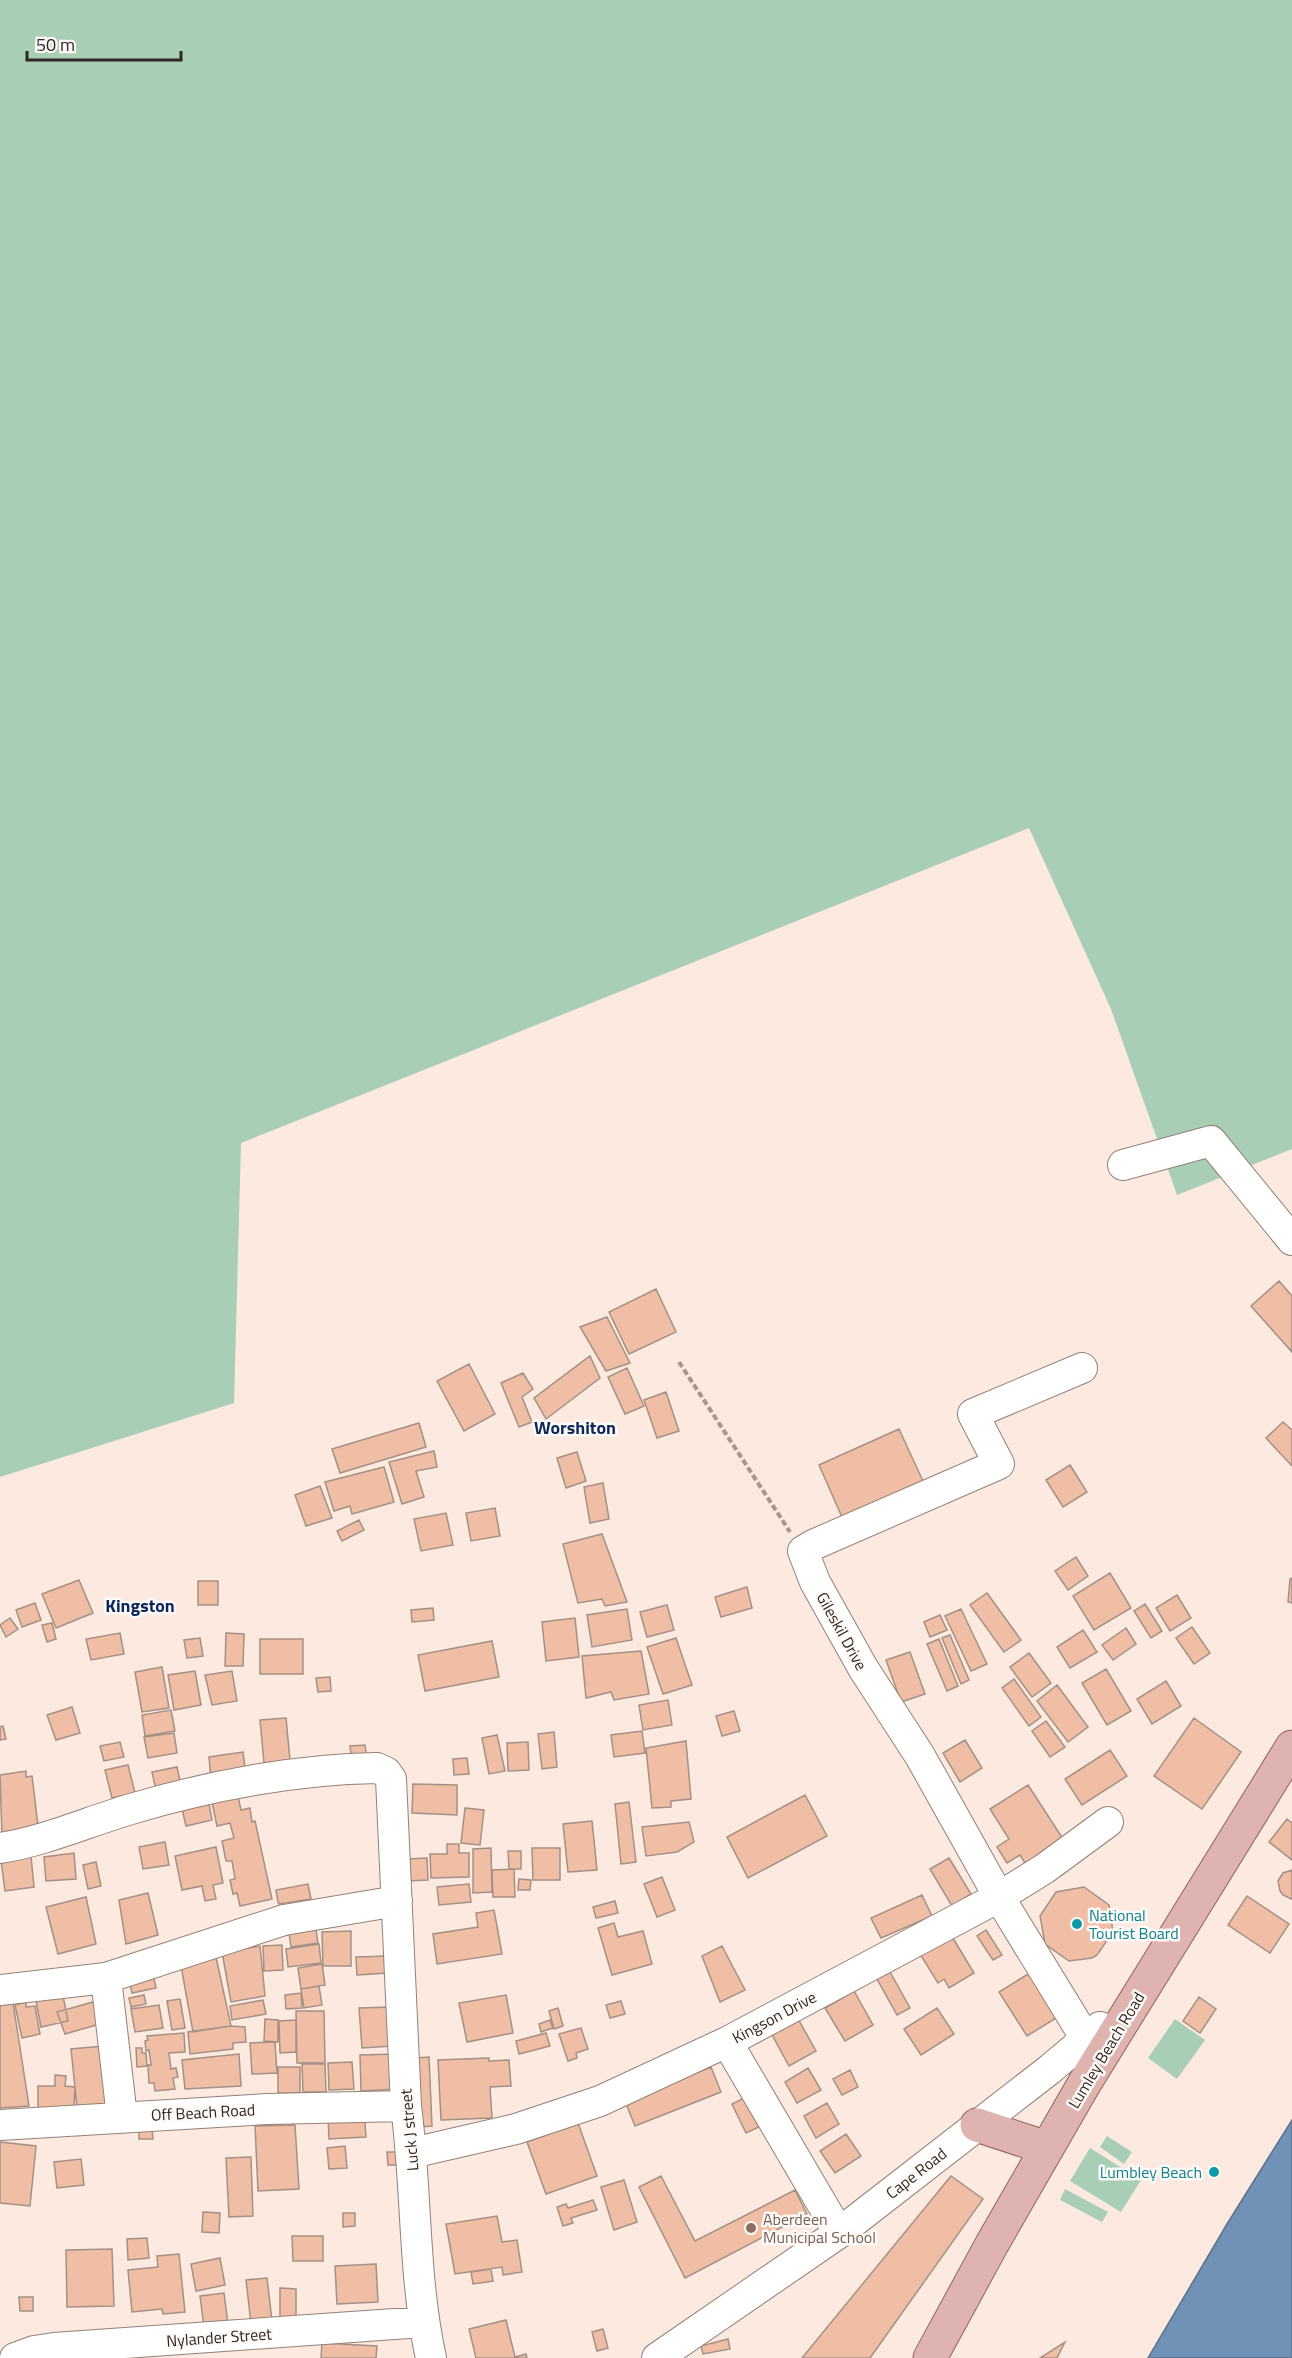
<svg xmlns="http://www.w3.org/2000/svg" width="1292" height="2358" font-family="'Titillium Web',sans-serif">
	<style>
		.green { fill: #a8ceb6 }
		.water { fill: #7092b6; stroke: #5d728a; stroke-width: 1.5 }
		.building { fill: #efbea5; stroke: #a59085; stroke-width: 1.5 }
		.lines { fill: none; stroke-linecap: round; stroke-linejoin: round }
		.minor-casing { stroke: #948075; stroke-width: 32 }
		.major-casing { stroke: #93615b; stroke-width: 35 }
		.path { stroke: #a5968f; stroke-width: 4; stroke-dasharray: 6 3; stroke-linecap: butt }
		.minor { stroke: #fff; stroke-width: 30 }
		.major { stroke: #dfb3af; stroke-width: 33 }
		.culture-dot { fill: #0f9aa8; stroke: #fefaf7; stroke-width: 2 }
		.education-dot { fill: #8d6e63; stroke: #fefaf7; stroke-width: 2 }
		.labels { text-anchor: middle; stroke-width: 5; stroke-linejoin: round; paint-order: stroke }
		.street-label { font-size: 16px; fill: #302723; stroke: #fefaf7 }
		.culture-label { font-size: 16px; fill: #0d838f; stroke: #fefaf7; text-anchor: start }
		.education-label { font-size: 16px; fill: #785e54; stroke: #fefaf7; text-anchor: start }
		.neighbourhood-label { font-size: 18px; font-weight: bold; fill: #0b265b; stroke: #fefaf7 }
	</style>
	<rect width="100%" height="100%" fill="#fce9e0"/>
	<path class="green" d="M0,0H1292V1149L1177,1195L1111,1009L1029,828L241,1143L234,1403L0,1477Z
		M1175,2019L1205,2040L1177,2079L1148,2058Z
		M1107,2136L1132,2152L1124,2164L1100,2147Z
		M1090,2148L1141,2180L1121,2212L1070,2181Z
		M1065,2189L1108,2212L1102,2222L1060,2200Z"/>
	<path class="water" d="M1292,2120V2358H1148L1227,2224Z"/>
	<path class="building" d="M1279,1281L1292,1296V1352L1251,1306Z
		M656,1289L676,1332L629,1354L609,1312Z
		M607,1317L630,1363L606,1371L580,1327Z
		M590,1356L600,1378L546,1419L534,1398Z
		M469,1364L495,1414L464,1431L437,1381Z
		M627,1368L644,1406L625,1414L608,1377Z
		M523,1373L533,1389L522,1397L532,1422L519,1427L501,1383Z
		M666,1392L679,1431L657,1438L644,1400Z
		M1283,1422L1292,1430V1466L1266,1438Z
		M419,1423L426,1447L340,1473L332,1449Z
		M899,1429L923,1481L842,1517L819,1465Z
		M434,1451L437,1467L416,1471L424,1497L402,1504L389,1462Z
		M577,1452L586,1481L566,1488L557,1458Z
		M1070,1465L1087,1492L1063,1507L1046,1480Z
		M384,1467L394,1502L352,1514L350,1506L334,1511L325,1482Z
		M603,1483L609,1519L590,1523L584,1487Z
		M320,1486L332,1518L306,1526L295,1495Z
		M495,1508L500,1536L471,1541L466,1513Z
		M446,1513L453,1545L421,1551L414,1519Z
		M359,1520L364,1530L342,1541L337,1531Z
		M602,1534L627,1602L605,1606L602,1599L578,1603L563,1544Z
		M1076,1557L1088,1576L1068,1590L1055,1571Z
		M1110,1573L1131,1608L1094,1630L1073,1596Z
		M1292,1578V1603L1288,1602L1290,1579Z
		M79,1580L93,1613L56,1628L42,1594Z
		M198,1581H218V1605H198Z
		M747,1587L752,1608L721,1617L715,1597Z
		M987,1593L1021,1640L1004,1652L970,1605Z
		M1177,1595L1191,1618L1170,1631L1156,1608Z
		M35,1603L41,1620L22,1627L16,1610Z
		M1145,1604L1162,1631L1151,1638L1134,1611Z
		M667,1605L674,1630L647,1637L640,1612Z
		M433,1608L434,1620L412,1622L411,1610Z
		M627,1609L632,1640L592,1647L587,1615Z
		M961,1609L987,1664L971,1671L945,1616Z
		M940,1615L947,1630L930,1637L924,1622Z
		M10,1618L18,1629L6,1637L0,1625Z
		M575,1618L579,1657L546,1661L542,1622Z
		M52,1623L56,1639L47,1642L42,1625Z
		M1192,1627L1210,1653L1194,1664L1176,1638Z
		M1126,1628L1136,1644L1113,1660L1102,1645Z
		M1083,1630L1097,1652L1070,1668L1057,1647Z
		M120,1633L124,1654L91,1660L86,1639Z
		M226,1633L244,1634L243,1666H225Z
		M950,1635L969,1680L961,1684L942,1638Z
		M200,1638L203,1656L187,1658L184,1640Z
		M676,1638L692,1685L663,1694L647,1647Z
		M260,1639H303V1674H260Z
		M939,1639L958,1686L947,1691L927,1644Z
		M492,1641L499,1677L425,1691L418,1655Z
		M641,1651L649,1694L614,1700L611,1692L586,1698L582,1656Z
		M910,1652L925,1694L901,1702L886,1660Z
		M1029,1653L1051,1683L1032,1697L1010,1667Z
		M162,1667L169,1708L142,1712L135,1672Z
		M1106,1669L1131,1711L1107,1725L1082,1683Z
		M195,1671L201,1705L174,1710L168,1675Z
		M232,1671L237,1701L212,1705L205,1675Z
		M330,1677L331,1691L318,1692L316,1678Z
		M1014,1679L1041,1717L1029,1726L1002,1688Z
		M1166,1681L1181,1706L1152,1724L1137,1699Z
		M1057,1685L1088,1727L1068,1742L1037,1701Z
		M668,1700L672,1725L643,1730L639,1705Z
		M72,1707L80,1733L56,1740L47,1715Z
		M171,1710L175,1731L145,1736L142,1715Z
		M734,1711L740,1731L722,1736L716,1716Z
		M286,1718L290,1760L264,1763L260,1720Z
		M1194,1718L1241,1752L1202,1809L1154,1776Z
		M1046,1721L1065,1747L1050,1757L1032,1731Z
		M3,1726L6,1739L0,1740V1727Z
		M642,1731L645,1753L614,1757L611,1735Z
		M554,1732L557,1767L542,1769L538,1734Z
		M174,1733L177,1753L148,1758L144,1737Z
		M497,1735L505,1771L489,1774L482,1738Z
		M965,1740L982,1768L960,1782L943,1753Z
		M686,1741L691,1799L671,1801V1807L652,1808L646,1748Z
		M120,1742L124,1757L104,1761L100,1746Z
		M528,1742L529,1770L508,1771L507,1743Z
		M365,1745L367,1760L352,1762L350,1746Z
		M1110,1750L1127,1776L1082,1805L1065,1779Z
		M243,1752L246,1775L211,1779L209,1757Z
		M467,1758L469,1774L454,1775L453,1759Z
		M128,1765L135,1793L112,1798L105,1770Z
		M177,1767L181,1786L156,1790L152,1772Z
		M26,1771V1777L32,1776L38,1826L2,1836L0,1775Z
		M413,1784L457,1785V1815L412,1813Z
		M1028,1785L1065,1842L1027,1866L1020,1855L1007,1863L997,1847L1009,1839L990,1809Z
		M805,1795L827,1836L748,1878L727,1837Z
		M238,1797L241,1810L250,1808L252,1822L255,1821L272,1899L240,1906L237,1893L233,1894L230,1880L235,1879L232,1861H226L222,1841L234,1838L230,1823L217,1826L212,1802Z
		M629,1802L636,1862L621,1864L615,1804Z
		M209,1804L212,1820L186,1826L182,1809Z
		M465,1808L484,1810L480,1845L461,1843Z
		M1287,1819L1292,1823V1860L1269,1842Z
		M592,1821L597,1870L568,1872L563,1824Z
		M689,1822L694,1842L677,1852L646,1856L642,1827Z
		M165,1842L169,1865L143,1869L139,1847Z
		M447,1844H459V1853H469V1877L431,1878L430,1854H447Z
		M216,1847L223,1883L213,1885L216,1899L205,1901L202,1886L182,1890L175,1856Z
		M491,1848L492,1892L473,1893V1849Z
		M532,1848H560V1880H533Z
		M508,1851H521V1869H509Z
		M74,1853L76,1879L46,1881L44,1857Z
		M31,1856L34,1887L5,1891L1,1860Z
		M427,1858L428,1880L407,1881L406,1859Z
		M949,1858L971,1894L952,1906L930,1869Z
		M96,1862L101,1886L88,1889L83,1865Z
		M514,1869L515,1897H493L492,1870Z
		M1292,1870V1899H1291L1283,1895L1280,1891L1278,1881L1283,1873Z
		M662,1877L675,1910L657,1917L644,1884Z
		M519,1879L531,1880L530,1890H518Z
		M308,1884L311,1899L279,1904L278,1902L276,1890Z
		M469,1884L471,1902L439,1905L437,1887Z
		M1084,1887L1109,1905L1113,1932L1097,1955L1092,1958L1069,1961L1045,1944L1040,1916L1056,1892Z
		M148,1893L158,1935L126,1944L119,1900Z
		M922,1895L932,1916L881,1938L871,1918Z
		M1247,1896L1289,1924L1270,1953L1228,1925Z
		M86,1897L96,1944L58,1954L46,1907Z
		M615,1901L618,1913L596,1918L593,1907Z
		M494,1910L502,1954L437,1964L433,1934L478,1927L476,1913Z
		M315,1923L318,1943L291,1947L288,1926Z
		M614,1923L618,1937L643,1931L652,1964L612,1975L598,1928Z
		M986,1930L1002,1955L993,1960L977,1936Z
		M351,1931V1966H323L322,1932Z
		M951,1935L974,1973L949,1988L944,1979L938,1983L920,1954Z
		M319,1944L321,1963L288,1967L286,1949Z
		M282,1945L283,1970L264,1971L263,1946Z
		M260,1946L265,1996L231,2002L222,1952Z
		M722,1946L745,1990L720,2002L702,1956Z
		M387,1956L388,1973L357,1975L356,1957Z
		M216,1957L231,2026L193,2032L181,1966Z
		M322,1964L325,1985L301,1989L298,1968Z
		M1033,1971L1061,2015L1027,2036L999,1992Z
		M890,1972L910,2008L897,2015L877,1979Z
		M153,1974L156,1988L132,1993L129,1979Z
		M319,1986L322,2005L304,2008L301,1989Z
		M854,1991L873,2025L845,2041L825,2008Z
		M301,1993L302,2008L286,2009L285,1995Z
		M144,1995L146,2004L131,2007L129,1998Z
		M506,1995L513,2033L467,2042L459,2003Z
		M12,1996L29,2106L0,2108V1998Z
		M63,1996L68,2021L41,2027L36,2001Z
		M1199,1997L1216,2009L1200,2033L1183,2021Z
		M180,1999L185,2028L172,2030L167,2001Z
		M263,2000L266,2014L232,2020L230,2006Z
		M621,2001L625,2014L610,2018L606,2005Z
		M26,2002V2007L35,2006L40,2034L22,2038L15,2005Z
		M93,2002L100,2024L65,2034L57,2012Z
		M159,2005L163,2028L135,2032L131,2009Z
		M390,2007L392,2046L362,2048L359,2008Z
		M558,2008L563,2026L554,2029L549,2011Z
		M937,2008L954,2034L921,2055L904,2029Z
		M296,2011H324L325,2063H297Z
		M797,2017L816,2051L789,2066L770,2031Z
		M265,2019L278,2020V2042L264,2041Z
		M296,2020V2052L280,2053L279,2021Z
		M550,2020L553,2028L541,2032L539,2024Z
		M231,2026L245,2027L246,2042L233,2043V2049L190,2054L188,2032Z
		M581,2028L588,2049L576,2053L577,2058L568,2061L559,2034Z
		M184,2033L185,2052L169,2053L171,2069L176,2068L178,2077L173,2078L175,2089L155,2091L154,2083H149L148,2065H151L149,2050L146,2051L145,2041L148,2040L147,2036Z
		M546,2033L550,2046L519,2054L516,2041Z
		M275,2042L277,2073L252,2074L250,2043Z
		M104,2046L110,2105L77,2107L71,2049Z
		M136,2048H142V2053H146L147,2066L137,2067Z
		M239,2054L241,2086L185,2089L182,2060Z
		M396,2054L397,2089L361,2091L360,2055Z
		M429,2057L432,2126L419,2127L415,2058Z
		M489,2058V2061L509,2060L511,2086L490,2087L492,2118L441,2120L438,2060Z
		M352,2062L354,2089L329,2090L328,2063Z
		M302,2064H325L326,2092H303Z
		M278,2067H300V2093H278Z
		M711,2067L721,2092L635,2126L625,2101Z
		M808,2068L821,2090L797,2103L785,2082Z
		M850,2070L858,2087L842,2095L833,2079Z
		M55,2075L66,2076L65,2086L75,2087L74,2109L38,2108V2086H55Z
		M744,2098L759,2127L746,2133L732,2104Z
		M827,2103L839,2124L816,2138L804,2116Z
		M364,2110L366,2137L329,2139L328,2113Z
		M578,2123L597,2176L546,2194L527,2142Z
		M295,2125L299,2189L258,2191L255,2126Z
		M139,2129H152L153,2139H139Z
		M846,2134L861,2156L835,2173L820,2151Z
		M0,2142L36,2146L30,2206L0,2203Z
		M345,2146L347,2168L329,2169L327,2148Z
		M387,2152H399L400,2165H388Z
		M251,2157L253,2216L229,2217L226,2158Z
		M81,2159L84,2185L57,2188L54,2162Z
		M661,2176L695,2241L795,2190L807,2214L685,2278L639,2187Z
		M951,2176L983,2199L870,2358H802Z
		M624,2180L637,2222L614,2230L601,2187Z
		M593,2200L597,2210L571,2218L573,2223L563,2226L557,2207L566,2204L568,2208Z
		M203,2212L220,2213L219,2233L202,2232Z
		M343,2213H355V2226L343,2227Z
		M497,2216L502,2242L517,2240L522,2272L503,2275L502,2267L455,2274L446,2224Z
		M292,2236H323V2261H293Z
		M147,2238L149,2258L128,2260L127,2239Z
		M112,2249L114,2306L67,2307L66,2250Z
		M179,2254L185,2312L163,2314L162,2309L132,2312L128,2270L158,2267L157,2256Z
		M220,2258L225,2285L196,2291L191,2264Z
		M376,2264L378,2302L337,2304L335,2266Z
		M491,2269L493,2281L473,2284L471,2272Z
		M267,2278L272,2321L251,2323L246,2280Z
		M280,2288L296,2289V2317H280Z
		M224,2293L228,2324L204,2327L200,2296Z
		M19,2297H33V2311H20Z
		M506,2320L515,2357L526,2354L527,2358H476L469,2329Z
		M603,2329L608,2348L597,2351L592,2332Z
		M728,2339L730,2349L703,2354L701,2346Z
		M1065,2342L1057,2358H1040Z
		M322,2343L377,2346L376,2358H321Z"/>
	<g class="lines">
		<g class="minor-casing">
			<path id="minor" d="M1123,1165L1211,1141L1292,1240
				M1082,1368L973,1414L999,1464L813,1545L803,1551L815,1582L863,1668L920,1756L999,1897L1086,2039
				M0,1848C45,1841 87,1822 131,1809C208,1786 297,1769 377,1768L386,1772L391,1779L406,2106C417,2190 413,2276 431,2358
				M106,1978L122,2117
				M0,1990L106,1978L284,1920L397,1901
				M727,2042L839,2233
				M0,2125L267,2109L406,2106
				M412,2153L516,2129L600,2101L727,2042L999,1897L1044,1869L1108,1822
				M15,2358L34,2351L54,2348L423,2322
				M657,2358L839,2233L1049,2070L1100,2027"/>
		</g>
		<g class="major-casing">
			<path id="major" d="M977,2125L1047,2148
				M930,2358L992,2244L1084,2084L1292,1747"/>
		</g>
		<path class="path" d="M679,1362L790,1532"/>
		<use href="#minor" class="minor"/>
		<use href="#major" class="major"/>
	</g>
	<g class="culture-dot">
		<circle cx="1077" cy="1924" r="6"/>
		<circle cx="1214" cy="2172" r="6"/>
	</g>
	<circle class="education-dot" cx="751" cy="2228" r="6"/>
	<g class="labels">
		<g class="street-label">
			<text transform="translate(842 1631) rotate(61)" y="6">Gileskil Drive</text>
			<text transform="translate(774 2017) rotate(-28)" y="6">Kingson Drive</text>
			<text transform="translate(1106 2050) rotate(-59)" y="6">Lumley Beach Road</text>
			<text transform="translate(203 2112) rotate(-3)" y="6">Off Beach Road</text>
			<text transform="translate(409 2130) rotate(-95)" y="6">Luck J street</text>
			<text transform="translate(916 2173) rotate(-38)" y="6">Cape Road</text>
			<text transform="translate(219 2337) rotate(-4)" y="6">Nylander Street</text>
		</g>
		<g class="culture-label">
			<text x="1089" y="1921">National<tspan x="1089" dy="18">Tourist Board</tspan></text>
			<text x="1202" y="2178" text-anchor="end">Lumbley Beach</text>
		</g>
		<g class="education-label">
			<text x="763" y="2225">Aberdeen<tspan x="763" dy="18">Municipal School</tspan></text>
		</g>
		<g class="neighbourhood-label">
			<text x="575" y="1434">Worshiton</text>
			<text x="140" y="1612">Kingston</text>
		</g>
	</g>
	<path d="M27 51v9h154v-9" fill="none" stroke="#302723" stroke-width="3"/>
	<text x="36" y="51" font-size="18" fill="#302723" stroke="#fefaf7" stroke-width="4.5" paint-order="stroke">50 m</text>
</svg>
